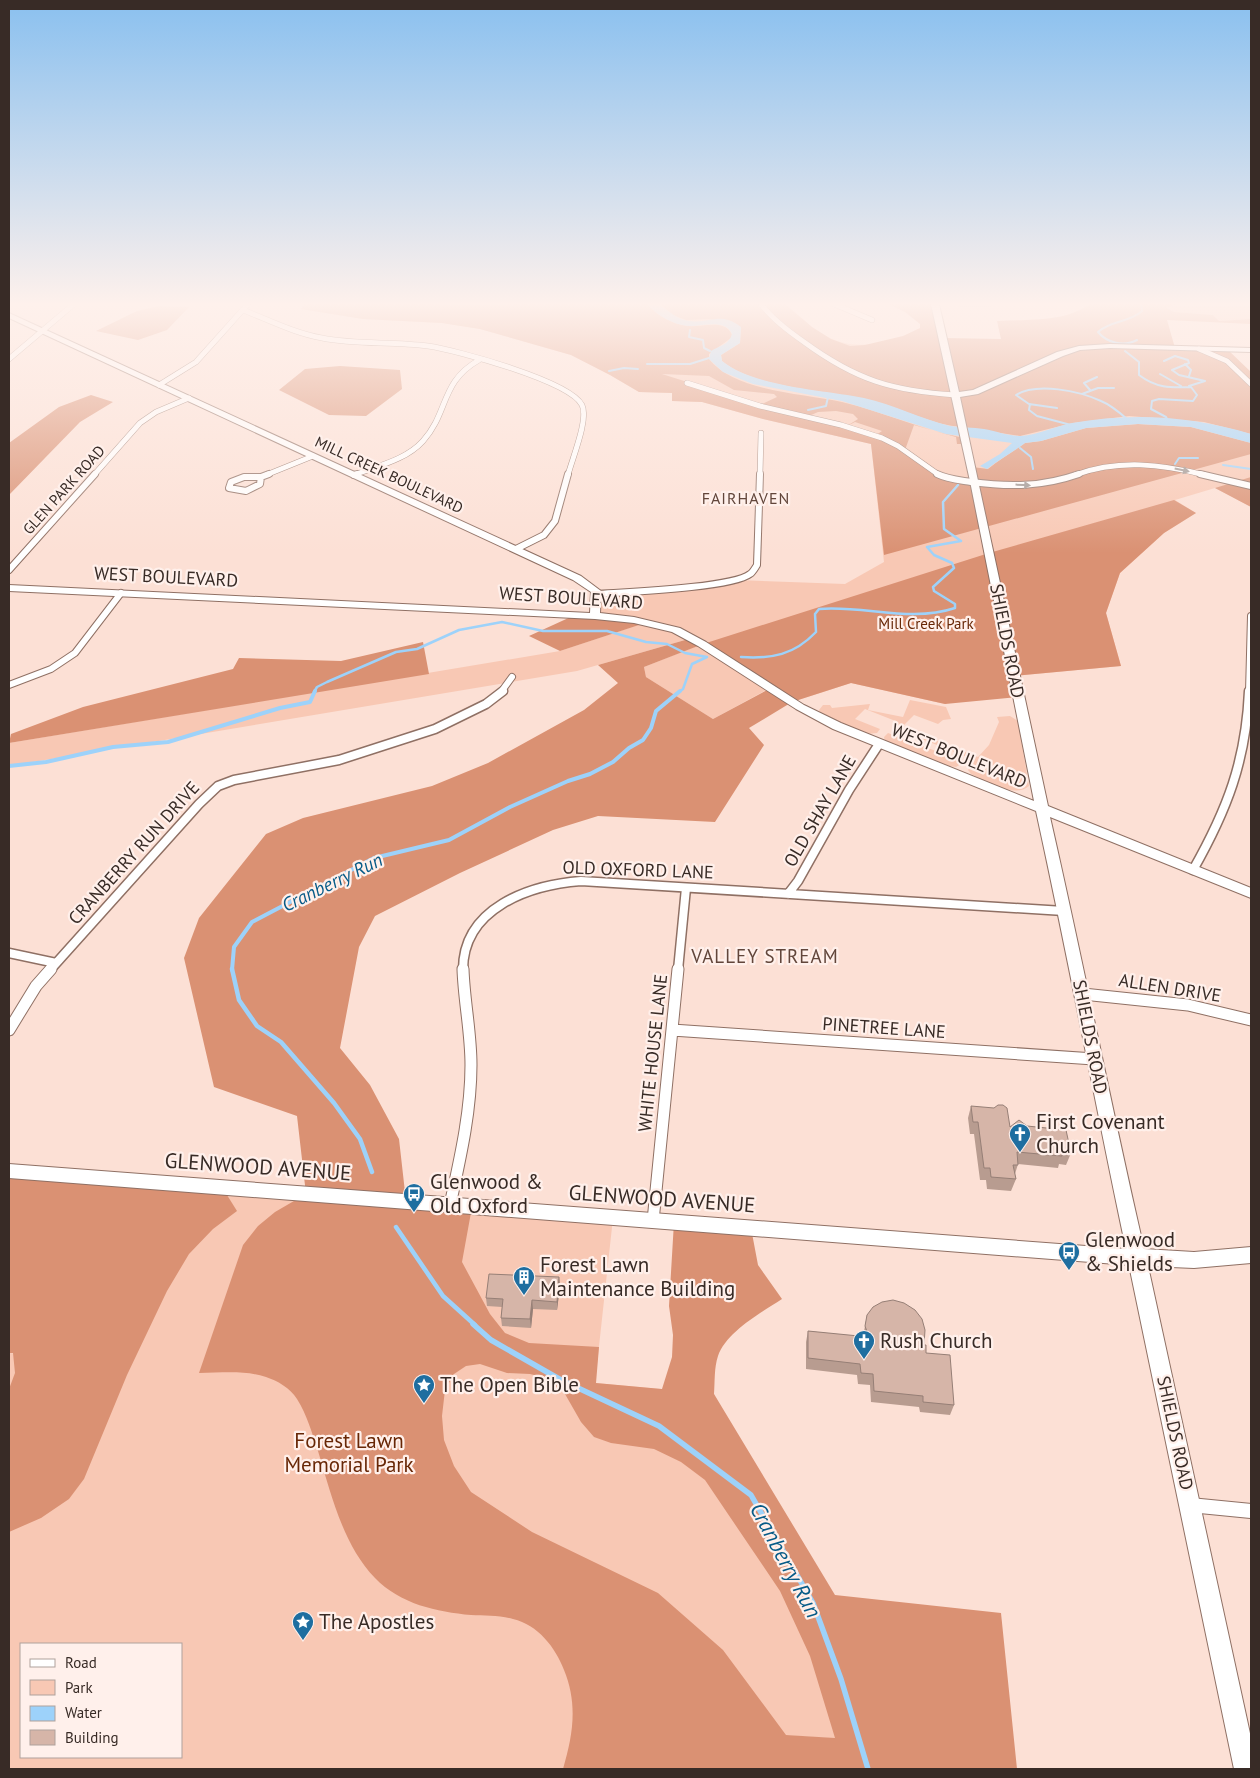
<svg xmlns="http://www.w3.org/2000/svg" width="1260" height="1778" font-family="'PT Sans',sans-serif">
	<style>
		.green { fill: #f8c8b4; fill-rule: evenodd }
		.forest { fill: #da9173; fill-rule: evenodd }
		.water { fill: #9dd2fa }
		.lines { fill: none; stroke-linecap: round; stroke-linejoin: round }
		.stream-far4 { stroke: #9dd2fa; stroke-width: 2 }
		.stream-far3 { stroke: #9dd2fa; stroke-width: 2.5 }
		.stream-far2 { stroke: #9dd2fa; stroke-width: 4 }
		.stream-far1 { stroke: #9dd2fa; stroke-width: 4.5 }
		.stream { stroke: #9dd2fa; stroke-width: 5.5 }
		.street-far4-casing { stroke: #8f7064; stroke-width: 6 }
		.street-far3-casing { stroke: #8f7064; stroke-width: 8 }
		.street-far2-casing { stroke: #8f7064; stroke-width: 11 }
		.street-far1-casing { stroke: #8f7064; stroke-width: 13 }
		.street-casing { stroke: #8f7064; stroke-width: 16 }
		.secondary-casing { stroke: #8f7064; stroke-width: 2 }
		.street-far4 { stroke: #fff; stroke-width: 5 }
		.street-far3 { stroke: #fff; stroke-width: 6 }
		.street-far2 { stroke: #fff; stroke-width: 8 }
		.street-far1 { stroke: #fff; stroke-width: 11 }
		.street { stroke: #fff; stroke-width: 14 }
		.secondary { fill: #fff; fill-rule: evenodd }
		.wall { fill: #b89c90 }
		.shaded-wall { fill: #967f76 }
		.building { fill: #d6b5a8; stroke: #967f76 }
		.oneway { fill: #9c9592 }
		.labels { text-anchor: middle; stroke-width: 4.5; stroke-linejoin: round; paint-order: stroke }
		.far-street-label { font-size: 15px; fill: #382b26; stroke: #fff0eb }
		.far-park-label { font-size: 15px; fill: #682706; stroke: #fff0eb }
		.far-neighbourhood-label { font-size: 16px; letter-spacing: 1px; fill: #62463b; stroke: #fff0eb }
		.street-label { font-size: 18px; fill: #382b26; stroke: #fff0eb }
		.water-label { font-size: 19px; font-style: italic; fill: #075b88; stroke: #fff0eb }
		.neighbourhood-label { font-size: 19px; letter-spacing: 1px; fill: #62463b; stroke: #fff0eb }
		.near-poi-label { font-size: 21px; fill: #382b26; stroke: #fff0eb; text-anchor: start }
		.near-street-label { font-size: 21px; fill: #382b26; stroke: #fff0eb }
		.near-park-label { font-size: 21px; fill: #682706; stroke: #fff0eb }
		.near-water-label { font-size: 22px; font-style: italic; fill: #075b88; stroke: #fff0eb }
	</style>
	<rect width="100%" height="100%" fill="#fce0d5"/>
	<path class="green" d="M305,304H785C815,330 835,351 878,343L1247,369L1251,372V507L1215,488L1175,500L1196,513L1164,533L1120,573L1106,613L1121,666L1014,676L945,704L851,683L792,702L770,688L713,719L646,677L644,667L702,644L692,638L577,671L9,766V743L560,651L647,622L595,616L597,594L738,580L845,584L884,562L871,444L763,419L702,402L672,401V393L639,392L610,375L571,355L480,329L442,323L363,319L301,309Z
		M1177,304H1251V319L1219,321L1213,315L1174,312L1167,308Z
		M910,700L946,707L951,719L943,720L938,724L914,715L902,727L978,757L989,745L999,722L997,717L1010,716L1018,721L1029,786C1015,799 986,781 971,774L968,770L973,764L972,759L897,729L895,726L898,722L865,709L855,719L880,729L877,733L867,734L820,713L819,710L823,705H830L832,708L870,704L868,710L903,717Z
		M888,733L957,759L961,764L956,767L949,766L885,741L884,737Z
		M131,1180L613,1218L595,1383L714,1394L859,1740L701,1730L722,1769H9V1353L54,1356ZM21,1644H181V1757H21Z"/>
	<path class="forest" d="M305,304H647C658,316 672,324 688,326C702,328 725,318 732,335L731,338L709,354V359C735,392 804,393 842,402C884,412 922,430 964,438L962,427C933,425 905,410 877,402C834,390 757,390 722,361L721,355L740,343L741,327L709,319L686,320L673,315L660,304H785L812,327L831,339L850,346L865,345L903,336L920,328V324L905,312L888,304H935L943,338L1001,339L997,321C1028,319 1063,323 1090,304H1211H1177L1167,308L1174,312L1213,315L1219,321L1251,319V324L1167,320L1175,348L1228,350L1251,372V434L1204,422L1129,416L1073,423L1020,436L963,427L967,444H957L956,437L914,425L905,450L933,473L974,481L972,467L988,469C1000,459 1013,452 1025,443L1041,441L1086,428L1138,424L1191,427L1251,443V454L884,555L871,444L763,419L702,402L672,401V393L639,392L610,375L571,355L480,329L442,323L363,319L301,309ZM662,374L709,376L734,390L774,394L777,397L760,405ZM836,411L853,414L858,419L847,426L809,416L818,412ZM855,422L882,431L873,437L845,427Z
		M159,306L189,307L167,330L138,340L96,331L137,311Z
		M340,366L400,370L402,389L366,416L329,415L279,390L305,369Z
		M91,395L113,402L80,422L9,495V443L59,407Z
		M1251,477V507L1215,488Z
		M1174,500L1196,513L1164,533L1120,573L1106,613L1121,666L1014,676L1018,697L945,704L851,683L792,702L749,728L764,745L715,822L598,816L553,830L460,873L375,916L359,947L340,1048L370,1085L399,1139L406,1201L472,1207L462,1262L490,1314L505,1333L529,1343L599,1347L596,1383L662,1389L672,1357L673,1335L669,1306L674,1222L751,1228L758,1265L782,1299C762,1312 726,1332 718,1356C714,1368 715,1381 714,1394L835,1595L1001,1613L1017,1769H563C573,1735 578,1704 564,1670C555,1647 538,1625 513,1619C499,1615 485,1616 471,1615C437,1612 400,1604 375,1578C343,1545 331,1494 318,1451C312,1433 307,1415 297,1399C290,1388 278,1381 266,1377C245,1370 221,1373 199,1373L243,1245L258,1226L275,1212L306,1194L297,1116L214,1087L184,958L199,918L266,834L303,818L432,786L488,763L584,710L618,683L598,665L692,638L703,644L989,553ZM703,644L769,689L713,719L646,677L644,667ZM480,1364L507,1373L530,1374L546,1378L565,1394L581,1422L594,1437L611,1443L654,1449L681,1462L705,1480L780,1591L810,1656L835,1738L786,1735L723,1650L658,1593L532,1532L471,1492L454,1466L444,1440L442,1416L445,1390L454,1374L466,1366Z
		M575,615L648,622L560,651L529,636Z
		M423,642L429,674L9,743L11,734L83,707L233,669L239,658L341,661Z
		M9,1171L222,1187L237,1211L213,1229L189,1254L167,1291L127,1375L84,1479L69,1499L41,1518L9,1532V1389L15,1373L13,1353H9Z"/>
	<path class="water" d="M647,304C669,304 669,318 689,321C711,324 720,311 741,327L740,343L721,355L722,361C754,387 824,390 864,398C893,404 921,419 950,426C961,428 973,427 984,429C996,431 1008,436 1021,436C1038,435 1055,426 1072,423C1132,412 1193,416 1251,434V443L1191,427L1138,424L1086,428L1041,441L1025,443C1013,452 1000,459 987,469L980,466L1000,454L1012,443L946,434L842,401L753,384L723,372L709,359L711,351C719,346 729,345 732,334C725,318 702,327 688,326C672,324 658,316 647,304Z"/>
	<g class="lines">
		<path class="stream-far4" d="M441,304H504
			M690,330L689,337L703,340L704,348L710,351
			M1137,340C1124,347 1107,343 1098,332C1111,320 1129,323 1142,311L1141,304
			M1125,351L1139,362V375C1156,388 1170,388 1191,387L1197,395L1193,401L1159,399L1152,401L1151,409L1166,417L1168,421
			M1164,361L1175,356L1188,360L1189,363L1172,370L1179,375L1205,381L1189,386
			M647,364H690L709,358
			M1185,364L1191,370L1189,376
			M609,371L624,368L638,369
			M1160,374L1181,386
			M1090,390L1084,383L1097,377
			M1082,394L1098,388H1114
			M1030,404L1029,410L1037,416L1071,425
			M1057,408L1029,404L1016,395C1037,382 1079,391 1101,401C1111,405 1119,412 1127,419
			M808,410L826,406L828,397
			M1020,448L1031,457L1033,469
			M1175,464L1179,458H1198
			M1223,465L1251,469"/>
		<path class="stream-far3" d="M741,657C772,659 794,655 816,632L815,614L819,609C864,605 910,623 955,608V604L934,591L933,587L954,568L952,563L934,555L927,547L961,541L944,529L943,502L958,485
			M314,692L317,687L327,682L396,652L417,649L459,630L502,622L543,631H607L646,642L667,644L685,653L707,657
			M679,692L683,689L692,664L707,657"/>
		<path class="stream-far2" d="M9,766L46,762L113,747L168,742L280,708L310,702L315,691
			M232,970L234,947L252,922L374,858L449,840L510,807L568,781L590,774L613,762L629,748L643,740L651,728L656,711L680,691"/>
		<path class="stream-far1" d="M232,969L239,1000L257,1026L281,1042L334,1103L360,1139L372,1172
			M396,1227L443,1296L475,1325"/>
		<path class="stream" d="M473,1324L491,1340L561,1380L659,1426L751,1495L813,1603L841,1679L868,1769"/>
		<g class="street-far4-casing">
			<path id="street-far4" d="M761,304C772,319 788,331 804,342C856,380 892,391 956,395
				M834,304L872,320
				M962,304H989
				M243,310C269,320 294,333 322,338C357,345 393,341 428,346C456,350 570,381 582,405C589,419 572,459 568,475
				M1199,349L1227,361L1251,384
				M9,359L74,304
				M687,383L760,406L841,425L882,438L898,446L939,475
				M159,385L196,362L248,304
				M94,475L140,423L156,412L189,398
				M266,475L313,456
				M354,475C377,466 406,460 423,441C449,412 440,382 479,360
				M760,475L761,433
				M1075,475C1119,459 1161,464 1205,475"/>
		</g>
		<g class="street-far3-casing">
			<path id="street-far3" d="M937,474C947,479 959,480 971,482C1009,487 1042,487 1079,474
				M1200,474L1251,486
				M354,475L358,474
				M244,477H261L260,484L246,491L229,488L231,482Z
				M261,477L269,474
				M516,549L544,535L555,521L568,474
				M9,570L95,474
				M597,594C625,592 732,588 750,574C753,572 755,568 757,565L760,474
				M9,685L51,669L75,653L121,593
				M501,692L512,677
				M1249,692L1251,616"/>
		</g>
		<g class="street-far2-casing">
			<path id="street-far2" d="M1193,870C1227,810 1246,761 1249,691
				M788,894L798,881L849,790L879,744
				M9,953L56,963
				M50,970L199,804L218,786L234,780L339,760L435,729L486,704L503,691
				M463,970C463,908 529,885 581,881L1064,911
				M678,970L686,888"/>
		</g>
		<g class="street-far1-casing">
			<path id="street-far1" d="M1083,994L1188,1005L1251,1020
				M9,1030L36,986L51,969
				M672,1030L1094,1059
				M450,1205C460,1159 471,1112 471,1065C471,1032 464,1001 463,969
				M653,1221L678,969"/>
		</g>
		<g class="street-casing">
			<path id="street" d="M1190,1505L1251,1511"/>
		</g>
		<g class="secondary-casing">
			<path id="secondary" d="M931,304H939L959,392L973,390L1057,352L1079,346L1110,344L1251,348V352L1110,348L1080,350L1063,356L978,394L960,397L1048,806L1251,888V898L1050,817C1083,961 1111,1106 1144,1249L1194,1252L1251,1247V1263L1194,1268L1148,1266L1251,1738V1769H1234L1129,1265L9,1178V1164L1126,1249C1095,1103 1068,957 1036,811L833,729L796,709L698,646L672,632L634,623L595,619L9,591V585L590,613L591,592L573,580L9,318V313L581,576L601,591L600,613L634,617L680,628L706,642L804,705L841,723L1034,801L970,481Z"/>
		</g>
		<use href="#street-far4" class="street-far4"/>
		<use href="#street-far3" class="street-far3"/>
		<use href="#street-far2" class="street-far2"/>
		<use href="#street-far1" class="street-far1"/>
		<use href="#street" class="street"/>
		<use href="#secondary" class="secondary"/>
	</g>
	<path class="wall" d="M971,1106L1010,1127L1027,1126L1071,1153L1066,1165L1059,1164L1058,1168L1018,1164L1015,1174L1016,1179L1011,1191L987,1189L986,1180H980L974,1134H970L968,1118Z
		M559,1277L560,1286L557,1310L533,1309L531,1328L502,1326L501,1318L502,1307L487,1306L486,1298Z
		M867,1315L924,1345L926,1353L954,1405L950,1415L920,1412L919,1407L871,1402L870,1385L858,1384L857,1375L806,1369V1342L808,1331L863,1337Z"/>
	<path class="shaded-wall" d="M559,1277L560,1286L557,1310V1302Z
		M532,1300L533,1309L531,1328L530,1319Z"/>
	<path class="building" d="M998,1105H1003L1007,1108L1010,1127L1019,1120L1027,1126L1066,1130L1071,1153H1062V1156L1017,1152L1018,1165H1013L1016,1179L991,1177L990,1168H984L978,1122H973L971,1106L994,1108Z
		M489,1274L559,1277L557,1302L532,1300L530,1319L501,1318L503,1299L486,1298Z
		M893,1300L904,1303L915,1310L922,1319L925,1330L924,1345H926V1353L950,1355L954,1405L923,1402V1396L874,1391L873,1374L861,1373L860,1364L808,1358V1331L869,1337L865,1326L867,1315L873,1307L882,1302Z"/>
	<defs><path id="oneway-solid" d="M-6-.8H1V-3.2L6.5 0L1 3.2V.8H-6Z" transform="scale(1.25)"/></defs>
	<g class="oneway">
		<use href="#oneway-solid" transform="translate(1182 470) rotate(12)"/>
		<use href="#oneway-solid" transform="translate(1023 485) rotate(3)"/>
	</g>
	<linearGradient id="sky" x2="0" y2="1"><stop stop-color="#8ac0ef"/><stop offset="0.55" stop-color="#fef1ec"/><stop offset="1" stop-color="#fef1ec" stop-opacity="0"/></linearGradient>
	<rect width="1260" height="553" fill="url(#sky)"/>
	<defs>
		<g id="church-pin" transform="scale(1.125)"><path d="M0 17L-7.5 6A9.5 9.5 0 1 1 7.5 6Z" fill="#1e6ea0" stroke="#fff0eb"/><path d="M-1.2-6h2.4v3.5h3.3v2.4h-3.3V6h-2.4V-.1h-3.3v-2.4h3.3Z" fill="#fff"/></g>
		<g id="bus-pin" transform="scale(1.125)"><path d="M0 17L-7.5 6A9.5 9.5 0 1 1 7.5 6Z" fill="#1e6ea0" stroke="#fff0eb"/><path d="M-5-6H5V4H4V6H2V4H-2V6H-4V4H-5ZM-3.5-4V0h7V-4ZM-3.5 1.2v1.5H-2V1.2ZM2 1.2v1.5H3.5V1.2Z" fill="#fff"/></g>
		<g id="building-pin" transform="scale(1.125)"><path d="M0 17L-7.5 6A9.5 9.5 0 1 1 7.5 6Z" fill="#1e6ea0" stroke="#fff0eb"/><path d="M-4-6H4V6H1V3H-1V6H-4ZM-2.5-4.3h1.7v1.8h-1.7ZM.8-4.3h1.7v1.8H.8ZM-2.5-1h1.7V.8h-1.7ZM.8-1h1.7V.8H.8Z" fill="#fff"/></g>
		<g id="sight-pin" transform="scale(1.125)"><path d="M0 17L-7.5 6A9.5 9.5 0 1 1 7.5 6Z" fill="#1e6ea0" stroke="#fff0eb"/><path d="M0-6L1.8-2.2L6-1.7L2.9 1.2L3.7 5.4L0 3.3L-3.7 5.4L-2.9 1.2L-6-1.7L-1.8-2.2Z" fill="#fff"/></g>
	</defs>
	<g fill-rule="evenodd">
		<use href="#church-pin" x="1020" y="1134"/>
		<use href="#bus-pin" x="414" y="1194"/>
		<use href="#bus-pin" x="1069" y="1252"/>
		<use href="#building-pin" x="524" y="1277"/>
		<use href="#church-pin" x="864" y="1341"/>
		<use href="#sight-pin" x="424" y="1385"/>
		<use href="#sight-pin" x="303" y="1622"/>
	</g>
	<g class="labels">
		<g class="far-street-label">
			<text transform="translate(389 475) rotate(25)" y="5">MILL CREEK BOULEVARD</text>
			<text transform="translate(64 490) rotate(-48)" y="5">GLEN PARK ROAD</text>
		</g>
		<g class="far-park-label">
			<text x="926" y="629">Mill Creek Park</text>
		</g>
		<g class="far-neighbourhood-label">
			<text x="746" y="504">FAIRHAVEN</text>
		</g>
		<g class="street-label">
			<text transform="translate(166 577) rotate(3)" y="6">WEST BOULEVARD</text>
			<text transform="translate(571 598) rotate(4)" y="6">WEST BOULEVARD</text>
			<text transform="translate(1007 641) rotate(79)" y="6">SHIELDS ROAD</text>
			<text transform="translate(959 756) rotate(22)" y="6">WEST BOULEVARD</text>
			<text transform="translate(820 811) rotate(-60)" y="6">OLD SHAY LANE</text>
			<text transform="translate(134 853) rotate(-48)" y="6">CRANBERRY RUN DRIVE</text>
			<text transform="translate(638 870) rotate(2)" y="6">OLD OXFORD LANE</text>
			<text transform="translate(1170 988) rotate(9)" y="6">ALLEN DRIVE</text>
			<text transform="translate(884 1028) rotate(4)" y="6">PINETREE LANE</text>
			<text transform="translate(1090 1037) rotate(79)" y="6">SHIELDS ROAD</text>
			<text transform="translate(653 1053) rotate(-84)" y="6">WHITE HOUSE LANE</text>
			<text transform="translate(1175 1433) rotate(78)" y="6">SHIELDS ROAD</text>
		</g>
		<g class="water-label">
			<text transform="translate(332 882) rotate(-26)" y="7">Cranberry Run</text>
		</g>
		<g class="neighbourhood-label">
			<text x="765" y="963">VALLEY STREAM</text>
		</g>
		<g class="near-poi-label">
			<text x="1036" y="1129">First Covenant<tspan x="1036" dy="24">Church</tspan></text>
			<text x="430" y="1189">Glenwood &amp;<tspan x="430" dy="24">Old Oxford</tspan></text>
			<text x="1085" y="1247">Glenwood<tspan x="1085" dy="24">&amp; Shields</tspan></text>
			<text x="540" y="1272">Forest Lawn<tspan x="540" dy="24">Maintenance Building</tspan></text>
			<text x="880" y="1348">Rush Church</text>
			<text x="440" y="1392">The Open Bible</text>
			<text x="319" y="1629">The Apostles</text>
		</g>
		<g class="near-street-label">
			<text transform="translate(258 1167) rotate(4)" y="7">GLENWOOD AVENUE</text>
			<text transform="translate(662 1199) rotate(4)" y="7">GLENWOOD AVENUE</text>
		</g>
		<g class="near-park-label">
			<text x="349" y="1448">Forest Lawn<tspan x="349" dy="24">Memorial Park</tspan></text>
		</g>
		<g class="near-water-label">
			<text transform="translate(786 1560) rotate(62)" y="8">Cranberry Run</text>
		</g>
	</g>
	<rect width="1260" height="1778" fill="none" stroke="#382b26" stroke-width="20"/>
	<rect x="20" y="1643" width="162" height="115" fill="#fff0eb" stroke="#afa19c"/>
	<rect x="30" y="1659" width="25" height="8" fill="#ffffff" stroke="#afa19c"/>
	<text x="65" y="1668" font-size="15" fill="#382b26">Road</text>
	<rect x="30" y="1680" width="25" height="15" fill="#f8c8b4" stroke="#afa19c"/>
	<text x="65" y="1693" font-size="15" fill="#382b26">Park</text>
	<rect x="30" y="1706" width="25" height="15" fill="#9dd2fa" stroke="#afa19c"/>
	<text x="65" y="1718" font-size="15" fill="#382b26">Water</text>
	<rect x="30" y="1730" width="25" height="15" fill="#d6b5a8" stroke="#afa19c"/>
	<text x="65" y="1743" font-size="15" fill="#382b26">Building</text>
</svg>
